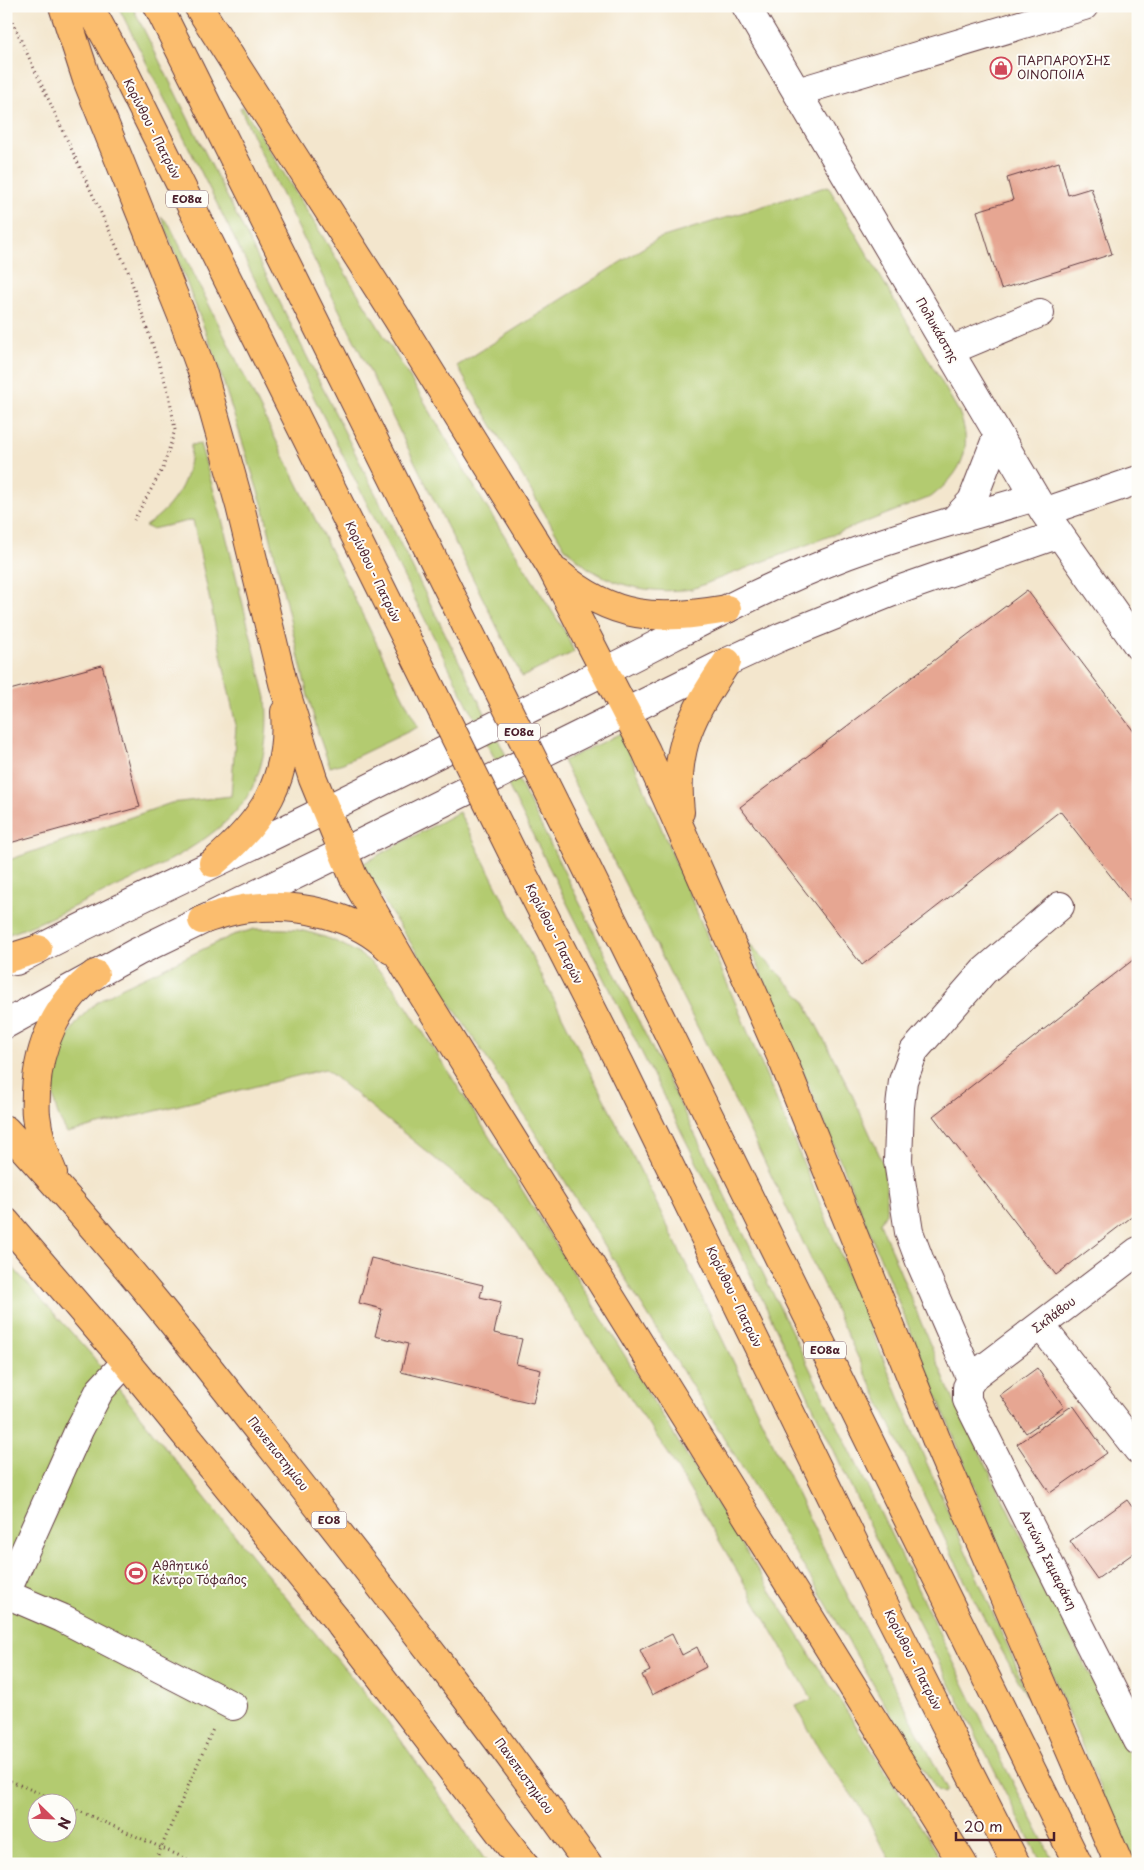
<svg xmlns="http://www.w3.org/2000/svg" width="1144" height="1870" font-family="'Playpen Sans',sans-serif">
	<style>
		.green { fill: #b3cb70; stroke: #7e754e; fill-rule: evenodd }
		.building { fill: #e6a692 }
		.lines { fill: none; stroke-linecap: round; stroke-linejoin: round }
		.minor-casing { stroke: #633d43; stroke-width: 30 }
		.major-casing { stroke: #633d43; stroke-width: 30 }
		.highway-casing { stroke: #633d43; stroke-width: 30 }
		.path { stroke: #633d43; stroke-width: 3; stroke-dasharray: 1 4; stroke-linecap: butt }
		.minor { stroke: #fff; stroke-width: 28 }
		.major { stroke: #fbbd6e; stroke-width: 28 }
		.highway { stroke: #fbbd6e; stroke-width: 28 }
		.highway-bridge-casing { stroke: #633d43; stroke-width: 30; stroke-linecap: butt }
		.highway-bridge { stroke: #fbbd6e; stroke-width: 28 }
		.labels { text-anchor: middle; stroke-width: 4; stroke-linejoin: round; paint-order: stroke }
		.shield { fill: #fdfcf7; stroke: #806168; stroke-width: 1 }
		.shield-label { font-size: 11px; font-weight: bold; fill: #4a1f2b }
		.poi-label { font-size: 12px; fill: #4a1f2b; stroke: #fdfcf7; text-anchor: start }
		.street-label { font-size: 12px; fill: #4a1f2b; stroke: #fdfcf7 }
	</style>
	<rect width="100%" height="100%" fill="#fdfcf7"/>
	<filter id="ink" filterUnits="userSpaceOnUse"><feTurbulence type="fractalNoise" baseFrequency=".02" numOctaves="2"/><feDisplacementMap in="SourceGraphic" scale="10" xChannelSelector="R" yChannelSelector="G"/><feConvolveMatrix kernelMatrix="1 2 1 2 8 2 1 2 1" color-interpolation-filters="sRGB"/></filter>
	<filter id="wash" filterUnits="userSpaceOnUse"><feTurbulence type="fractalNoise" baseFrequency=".0096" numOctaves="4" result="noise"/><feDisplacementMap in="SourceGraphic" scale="20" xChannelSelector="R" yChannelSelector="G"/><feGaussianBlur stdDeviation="1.12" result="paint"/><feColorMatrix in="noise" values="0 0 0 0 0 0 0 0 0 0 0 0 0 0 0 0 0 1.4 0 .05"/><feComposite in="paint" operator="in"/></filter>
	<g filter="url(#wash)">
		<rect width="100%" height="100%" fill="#f3e6cd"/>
		<path class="green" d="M118,6H132L684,1112L1001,1759L1055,1864H1042L873,1533L710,1189Z
			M243,107L421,396L484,503L567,635L574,652L522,677L260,151L240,108Z
			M828,186L959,412C974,449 962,473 931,497L692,589C656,594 619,588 588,568C580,562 572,554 565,548L457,366L657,239Z
			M161,216L169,224L418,727L343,763L330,767L319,736L308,696L264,510L216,359Z
			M200,444L221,515L266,698C269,732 265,768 247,797C217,844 139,876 90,899C62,912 35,926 6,935V861L171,803L231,796L236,726L193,520L152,529L145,526C174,507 191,480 191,445Z
			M621,733L805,1167L917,1441L1012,1656L1030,1702L973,1598L748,1127L563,761Z
			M459,812L649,1188L828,1557L947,1789L945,1793L937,1790L915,1756L823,1598L607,1249L524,1115L391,913L362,864Z
			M255,929C269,929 284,928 298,930C322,934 350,946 369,961C381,971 391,984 400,996L472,1109L808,1651L945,1864H892L880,1843L867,1817L820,1750L796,1706L812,1699L668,1453L507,1217L325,1069L67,1133C64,1126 59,1120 57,1112C45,1074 65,1028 95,1004C103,998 112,993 121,988L233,935Z
			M748,942L803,999L850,1090L883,1163L886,1186V1213L880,1223L948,1388L1138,1772V1864H1132C1001,1558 879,1248 748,942Z
			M6,1260L90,1353L246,1549L386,1719L488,1864H6ZM38,1802H68V1832H38Z"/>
		<g id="blocks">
			<path class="building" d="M1059,162L1068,195L1091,188L1112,254L1001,289L977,211L1013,200L1007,178Z
				M1027,590L1138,737V911L1060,811L862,965L740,807Z
				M102,665L140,807L6,844V691Z
				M1138,956V1212L1056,1275L933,1116Z
				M371,1258L483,1285L480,1297L501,1302L494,1333L522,1339L516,1364L541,1370L533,1403L401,1372L408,1344L375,1336L382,1309L359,1303Z
				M1037,1368L1064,1407L1026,1433L1000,1395Z
				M1073,1405L1107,1453L1050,1493L1017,1444Z
				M1127,1500L1138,1515V1550L1097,1579L1070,1541Z
				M672,1634L682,1655L697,1647L706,1667L652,1695L642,1675L650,1671L640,1650Z"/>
		</g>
	</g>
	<g filter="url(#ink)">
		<use href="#blocks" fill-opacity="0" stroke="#633d43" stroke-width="1"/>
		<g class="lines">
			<g class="minor-casing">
				<path id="minor" d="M746,6L1044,512L1138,646
					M797,92L1084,6
					M949,351L1040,313
					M1044,512L1138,480
					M953,521L972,501L998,434
					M16,961C117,907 223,861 325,810C418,764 510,718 603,672C684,632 762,587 847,555C908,532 972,516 1035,497
					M6,1024L137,952L343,852L727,662L781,637L890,593L1059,534
					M1138,1251L975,1375L967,1387V1400L1138,1741
					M1041,1326L1138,1450
					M971,1379L921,1264L909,1232L898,1161L900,1107L903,1081L914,1051L984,971L1060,906
					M6,1593L79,1430L100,1390L126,1362
					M6,1594L62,1618L233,1706"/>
			</g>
			<g class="major-casing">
				<path id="major" d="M6,959L38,949
					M6,1130C110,1241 204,1361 298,1481C397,1607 495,1733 588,1864
					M53,1173C45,1155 38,1135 36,1115C35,1108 36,1100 36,1092C38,1045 57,1003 95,974
					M6,1222L126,1362L336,1619L524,1864"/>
			</g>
			<g class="highway-casing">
				<path id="highway" d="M63,6L87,80L182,316L203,374L240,506L283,683L313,779L353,876L406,968L963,1864
					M89,6L118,59L414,654
					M158,6L467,627
					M198,6L397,318L551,567L646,751L784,1063L941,1451L1119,1864
					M558,573C613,620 658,621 727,609
					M680,812C673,746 692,715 727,662
					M571,836L1078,1864
					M517,862L620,1064L883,1602L1016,1864
					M213,863C263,821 290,780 285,712
					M202,920C218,915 234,909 251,908C299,903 356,915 391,950"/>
			</g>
			<path class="path" d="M6,8L128,271L169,394L175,430L163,468L134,520
				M6,1779L60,1802
				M68,1806L198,1864
				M154,1864L213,1729"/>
			<use href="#minor" class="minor"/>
			<use href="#major" class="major"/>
			<use href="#highway" class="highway"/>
			<g class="highway-bridge-casing">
				<path id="highway-bridge" d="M467,627L571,836
					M414,654L517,862"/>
			</g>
			<use href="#highway-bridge" class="highway-bridge"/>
		</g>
	</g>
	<defs>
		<g id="shop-ring" transform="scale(1.125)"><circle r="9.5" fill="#fdfcf7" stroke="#d1495b" stroke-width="1.5"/><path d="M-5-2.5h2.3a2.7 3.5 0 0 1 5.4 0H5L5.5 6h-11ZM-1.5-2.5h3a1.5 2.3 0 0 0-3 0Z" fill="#d1495b"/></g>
		<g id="stadium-ring" transform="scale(1.125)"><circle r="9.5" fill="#fdfcf7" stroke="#d1495b" stroke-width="1.5"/><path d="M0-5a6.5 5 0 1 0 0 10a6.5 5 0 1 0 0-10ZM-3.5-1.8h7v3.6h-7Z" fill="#d1495b"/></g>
	</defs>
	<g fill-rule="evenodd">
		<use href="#shop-ring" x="1001" y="68"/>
		<use href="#stadium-ring" x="136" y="1573"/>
	</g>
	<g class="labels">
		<g class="shield">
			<rect x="166" y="190.5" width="42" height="17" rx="4"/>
			<rect x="498" y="723.5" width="42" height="17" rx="4"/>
			<rect x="804" y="1341.5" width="42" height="17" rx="4"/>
			<rect x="311.5" y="1511.5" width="35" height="17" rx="4"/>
		</g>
		<g class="shield-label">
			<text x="187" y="203">ΕΟ8α</text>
			<text x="519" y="736">ΕΟ8α</text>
			<text x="825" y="1354">ΕΟ8α</text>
			<text x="329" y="1524">ΕΟ8</text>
		</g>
		<g class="poi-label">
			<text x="1017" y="65">ΠΑΡΠΑΡΟΥΣΗΣ<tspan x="1017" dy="14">ΟΙΝΟΠΟΙΙΑ</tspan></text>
			<text x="152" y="1570">Αθλητικό<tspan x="152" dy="14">Κέντρο Τόφαλος</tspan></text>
		</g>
		<g class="street-label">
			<text transform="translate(152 129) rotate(63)" y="4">Κορίνθου - Πατρών</text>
			<text transform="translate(937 330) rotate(60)" y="4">Πολυκάστης</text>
			<text transform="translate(373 572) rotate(64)" y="4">Κορίνθου - Πατρών</text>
			<text transform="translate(554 934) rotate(63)" y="4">Κορίνθου - Πατρών</text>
			<text transform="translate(734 1297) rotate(64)" y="4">Κορίνθου - Πατρών</text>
			<text transform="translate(1054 1315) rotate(-37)" y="4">Σκλάβου</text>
			<text transform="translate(278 1454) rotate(52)" y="4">Πανεπιστημίου</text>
			<text transform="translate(1048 1560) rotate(63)" y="4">Αντώνη Σαμαράκη</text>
			<text transform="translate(913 1660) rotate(63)" y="4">Κορίνθου - Πατρών</text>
			<text transform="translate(524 1776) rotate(54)" y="4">Πανεπιστημίου</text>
		</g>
	</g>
	<rect width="1144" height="1870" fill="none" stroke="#fdfcf7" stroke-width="25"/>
	<g transform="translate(52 1818) rotate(113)"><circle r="24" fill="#fdfcf7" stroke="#b5a4a5"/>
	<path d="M0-4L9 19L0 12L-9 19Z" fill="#d1495b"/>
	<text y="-8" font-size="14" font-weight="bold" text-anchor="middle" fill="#4a1f2b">N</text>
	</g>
	<path d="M956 1832v8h98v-8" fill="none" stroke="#4a1f2b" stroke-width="2.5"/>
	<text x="964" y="1832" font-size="15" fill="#4a1f2b" stroke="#fdfcf7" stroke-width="4" paint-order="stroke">20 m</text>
</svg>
